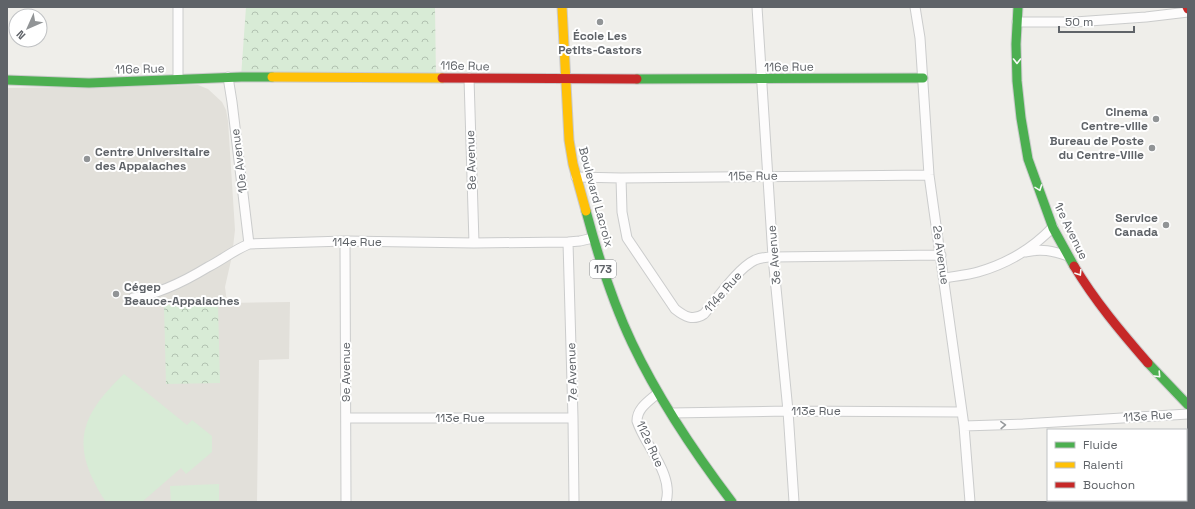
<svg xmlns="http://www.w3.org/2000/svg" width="1195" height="509" font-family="'Space Grotesk',sans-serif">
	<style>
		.education { fill: #e2e0da }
		.green { fill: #d8ebd6 }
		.forest { fill: url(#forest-crowns) }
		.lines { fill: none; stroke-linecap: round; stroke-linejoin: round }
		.street-casing { stroke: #cbcccc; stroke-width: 11 }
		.fast-casing { stroke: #cacacb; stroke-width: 11 }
		.slow-casing { stroke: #cacacb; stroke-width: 11 }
		.jam-casing { stroke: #cacacb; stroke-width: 11 }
		.street { stroke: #fdfcfc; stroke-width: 9 }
		.fast { stroke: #4caf50; stroke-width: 9 }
		.slow { stroke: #ffc107; stroke-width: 9 }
		.jam { stroke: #c62828; stroke-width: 9 }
		.oneway { stroke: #f6fbf6 }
		.oneway2 { stroke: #96999c }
		.poi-dot { fill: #919496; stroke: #fff; stroke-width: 1.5 }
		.labels { text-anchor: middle; stroke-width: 4; stroke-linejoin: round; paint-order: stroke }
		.shield { fill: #fff; stroke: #8f9295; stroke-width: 1 }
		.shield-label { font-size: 11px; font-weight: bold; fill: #5f6368 }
		.poi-label { font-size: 12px; font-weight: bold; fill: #5f6368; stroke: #fff; text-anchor: end }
		.street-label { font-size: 12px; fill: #5f6368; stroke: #fff }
	</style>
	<defs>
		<pattern id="forest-crowns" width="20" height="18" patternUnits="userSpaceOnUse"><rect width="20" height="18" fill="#d8ebd6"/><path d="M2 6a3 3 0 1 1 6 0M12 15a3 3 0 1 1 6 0" fill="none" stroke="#b2c2b1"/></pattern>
	</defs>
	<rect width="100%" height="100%" fill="#efeeea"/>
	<path class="education" d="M198,85L208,89L222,102L226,110L228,121L235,230L232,256L225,287L227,303L290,302L289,359L259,360L257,502H7V88Z"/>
	<path class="green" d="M124,374L187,425L192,420L212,436V452L186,474L181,468L142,502H106C71,448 77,418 124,374Z
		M219,484V502H171L170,486Z"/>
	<path class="forest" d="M246,7H435L436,78L241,77Z
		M218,304L220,383L166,384L164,305Z"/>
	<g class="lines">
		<g class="street-casing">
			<path id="street" d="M178,7V79
				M757,7L773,257L788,411L794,502
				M915,7L920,38L929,175L964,426L970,502
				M1017,22H1075L1146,17L1188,12
				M228,77L232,102L249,244
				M469,78L474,243
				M576,177L621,178L929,175
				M621,178L622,212L627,238L675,309C685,317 693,321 704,314C717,299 738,268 755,260C760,258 767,257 773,257L941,255
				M345,241L346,502
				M568,242L573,418L574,502
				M1026,252C1041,248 1053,251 1068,256
				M944,278C956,276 968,275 978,272C1006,264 1033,248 1053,227
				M133,298C159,294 185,281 208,267C222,260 234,250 249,244L345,241L474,243L568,242L580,241L593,238
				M658,393C649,401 637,408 637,421C645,446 674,474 666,502
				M671,413L788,411L962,412
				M347,418H573
				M964,426L1023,424L1188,414"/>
		</g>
		<g class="fast-casing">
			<path id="fast" d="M1018,7L1016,44L1017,81L1021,118L1028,159L1053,228L1074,266
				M637,79L923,78
				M7,80L89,83L241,77H272
				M586,211C598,256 612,301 632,343C659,400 694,452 732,502
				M1148,363L1188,405"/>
		</g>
		<g class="slow-casing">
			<path id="slow" d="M562,7L569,140L573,164L586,211
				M272,77L442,78"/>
		</g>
		<g class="jam-casing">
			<path id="jam" d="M1187,7L1188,9
				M442,78L637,79
				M1074,266C1095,301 1121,332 1148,363"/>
		</g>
		<use href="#street" class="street"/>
		<use href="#fast" class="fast"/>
		<use href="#slow" class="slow"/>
		<use href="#jam" class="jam"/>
	</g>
	<defs><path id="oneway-chevron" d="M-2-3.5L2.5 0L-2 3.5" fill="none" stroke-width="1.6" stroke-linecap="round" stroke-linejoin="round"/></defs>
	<g class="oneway">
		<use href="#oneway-chevron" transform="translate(1017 61) rotate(90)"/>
		<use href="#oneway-chevron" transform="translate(1039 188) rotate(70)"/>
		<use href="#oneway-chevron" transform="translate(1079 273) rotate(58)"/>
		<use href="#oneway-chevron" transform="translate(1158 375) rotate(47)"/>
	</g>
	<use class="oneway2" href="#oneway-chevron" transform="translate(1003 425) rotate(-2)"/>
	<g class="poi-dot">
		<circle cx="600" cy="22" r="4"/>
		<circle cx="1156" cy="119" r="4"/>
		<circle cx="1152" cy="148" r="4"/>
		<circle cx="87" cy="159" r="4"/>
		<circle cx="1166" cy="225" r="4"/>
		<circle cx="116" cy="294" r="4"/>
	</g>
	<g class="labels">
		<rect class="shield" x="590" y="260" width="26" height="18" rx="3"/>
		<g class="shield-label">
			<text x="603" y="273">173</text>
		</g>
		<g class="poi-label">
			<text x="600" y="40" text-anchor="middle">École Les<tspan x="600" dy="14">Petits-Castors</tspan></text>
			<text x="1148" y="116">Cinema<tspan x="1148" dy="14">Centre-ville</tspan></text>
			<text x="1144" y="145">Bureau de Poste<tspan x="1144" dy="14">du Centre-Ville</tspan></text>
			<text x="95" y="156" text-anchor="start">Centre Universitaire<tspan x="95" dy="14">des Appalaches</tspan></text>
			<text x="1158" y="222">Service<tspan x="1158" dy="14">Canada</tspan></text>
			<text x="124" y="291" text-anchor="start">Cégep<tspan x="124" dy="14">Beauce-Appalaches</tspan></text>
		</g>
		<g class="street-label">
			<text transform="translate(465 66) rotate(1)" y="4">116e Rue</text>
			<text transform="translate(789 67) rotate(-1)" y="4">116e Rue</text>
			<text transform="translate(140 69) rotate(-2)" y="4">116e Rue</text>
			<text transform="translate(471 160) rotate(-92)" y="4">8e Avenue</text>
			<text transform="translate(239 161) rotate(-97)" y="4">10e Avenue</text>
			<text transform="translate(753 176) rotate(-1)" y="4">115e Rue</text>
			<text transform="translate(596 197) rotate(75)" y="4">Boulevard Lacroix</text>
			<text transform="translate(1071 231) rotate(64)" y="4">1re Avenue</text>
			<text x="357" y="246">114e Rue</text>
			<text transform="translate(774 255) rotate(-95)" y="4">3e Avenue</text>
			<text transform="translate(941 255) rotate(82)" y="4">2e Avenue</text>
			<text transform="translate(723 292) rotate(-49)" y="4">114e Rue</text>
			<text transform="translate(346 372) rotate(-90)" y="4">9e Avenue</text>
			<text transform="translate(572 372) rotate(-92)" y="4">7e Avenue</text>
			<text x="816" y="415">113e Rue</text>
			<text transform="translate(1148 416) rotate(-4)" y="4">113e Rue</text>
			<text x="460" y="422">113e Rue</text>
			<text transform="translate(650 444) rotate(65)" y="4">112e Rue</text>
		</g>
	</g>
	<rect width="1195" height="509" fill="none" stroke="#5f6368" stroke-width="16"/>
	<rect x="1047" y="429" width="140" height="72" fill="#ffffff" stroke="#bfc1c3"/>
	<rect x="1055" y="442" width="20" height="6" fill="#4caf50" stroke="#bfc1c3"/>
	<text x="1083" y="449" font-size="12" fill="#5f6368">Fluide</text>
	<rect x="1055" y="462" width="20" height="6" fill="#ffc107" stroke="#bfc1c3"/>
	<text x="1083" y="469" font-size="12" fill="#5f6368">Ralenti</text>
	<rect x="1055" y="482" width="20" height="6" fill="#c62828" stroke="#bfc1c3"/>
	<text x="1083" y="489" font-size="12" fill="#5f6368">Bouchon</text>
	<g transform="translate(28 28) rotate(225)"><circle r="19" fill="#ffffff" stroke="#bfc1c3"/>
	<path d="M0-3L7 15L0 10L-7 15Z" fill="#919496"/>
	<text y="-6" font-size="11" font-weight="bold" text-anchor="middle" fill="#5f6368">N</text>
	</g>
	<path d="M1059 26v6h75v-6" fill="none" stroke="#5f6368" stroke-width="2"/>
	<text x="1065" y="26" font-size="12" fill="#5f6368" stroke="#ffffff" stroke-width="3" paint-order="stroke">50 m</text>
</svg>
